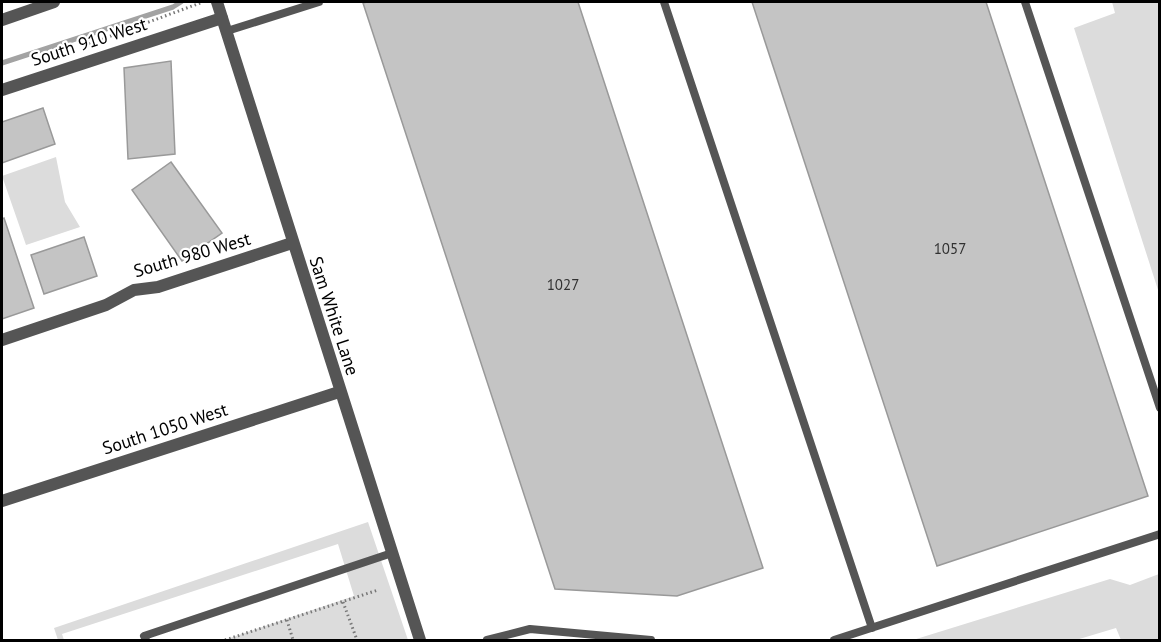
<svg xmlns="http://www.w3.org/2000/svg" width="1161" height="642" font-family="'PT Sans',sans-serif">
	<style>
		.green { fill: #dcdcdc }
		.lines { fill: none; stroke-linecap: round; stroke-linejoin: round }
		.stream { stroke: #a3a3a3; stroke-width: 5 }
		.building { fill: #c4c4c4; stroke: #999; stroke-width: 1.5 }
		.path { stroke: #777; stroke-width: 3; stroke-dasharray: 1.5 3; stroke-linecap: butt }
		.service { stroke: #555; stroke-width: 8 }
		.minor { stroke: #555; stroke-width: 12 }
		.tertiary { stroke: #555; stroke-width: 12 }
		.labels { text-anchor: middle; stroke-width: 4.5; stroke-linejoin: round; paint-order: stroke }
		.number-label { font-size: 15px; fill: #313131 }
		.street-label { font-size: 18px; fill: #000; stroke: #fff }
	</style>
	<rect width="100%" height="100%" fill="#fff"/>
	<path class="green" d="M1112,2H1159V293L1074,28L1115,13Z
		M56,157L65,202L80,227L26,245L2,176Z
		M368,522L408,640H224L354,596L338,544L62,634L64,640H58L54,628Z
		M1159,574V640H1121L1116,628L1076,640H913L1110,579L1130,585Z"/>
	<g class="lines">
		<path class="stream" d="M2,63L173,7L181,2"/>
	</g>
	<path class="building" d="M367,2H578L763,568L677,596L555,589L363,3Z
		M752,2H986L1148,496L937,566Z
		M171,61L175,154L128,159L124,68Z
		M43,108L55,144L2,163V122Z
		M171,162L222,233L182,261L132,190Z
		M4,218L34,308L2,319V219Z
		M84,237L97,276L44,294L31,255Z"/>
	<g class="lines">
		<path class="path" d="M89,44L203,2
			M343,602L357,640
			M287,620L293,640
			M225,640L378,590"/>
		<path class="service" d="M664,2L872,628
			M1025,2L1160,408
			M227,31L319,2
			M146,640L144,636L392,553
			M487,640L530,629L651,640
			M834,640L1160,534"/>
		<path class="minor" d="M2,20L54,2
			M2,90L222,18
			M2,340L106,305L134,290L158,287L292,243
			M2,501L339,392"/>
		<path class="tertiary" d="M217,2L420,640"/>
	</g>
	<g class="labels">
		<g class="number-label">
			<text x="950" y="254">1057</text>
			<text x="563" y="290">1027</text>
		</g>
		<g class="street-label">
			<text transform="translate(89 42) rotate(-18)" y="6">South 910 West</text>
			<text transform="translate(192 255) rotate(-16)" y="6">South 980 West</text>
			<text transform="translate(334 316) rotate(72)" y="6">Sam White Lane</text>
			<text transform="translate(165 429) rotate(-18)" y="6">South 1050 West</text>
		</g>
	</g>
	<rect width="1161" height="642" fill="none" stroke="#000000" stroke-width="6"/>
</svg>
